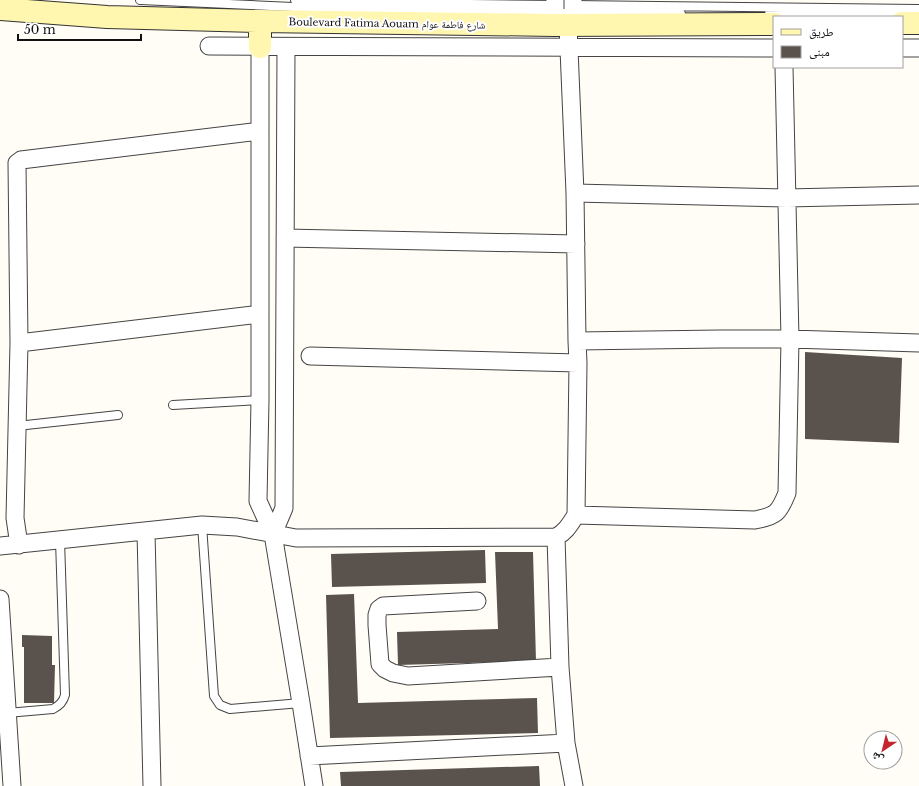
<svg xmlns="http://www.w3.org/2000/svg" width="919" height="786" font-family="'Libre Baskerville','Noto Naskh Arabic',serif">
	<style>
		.building { fill: #5a524d }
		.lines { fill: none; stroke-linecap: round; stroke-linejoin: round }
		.lane-casing { stroke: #444; stroke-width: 10 }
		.street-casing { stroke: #444; stroke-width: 19 }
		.secondary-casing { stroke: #333; stroke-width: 24 }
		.lane { stroke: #fff; stroke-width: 8 }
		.street { stroke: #fff; stroke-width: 17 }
		.secondary { stroke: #fff6b0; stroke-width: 22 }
		.labels { text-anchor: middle; stroke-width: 4; stroke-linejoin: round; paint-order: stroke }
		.street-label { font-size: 10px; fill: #111; stroke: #fff }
	</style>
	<rect width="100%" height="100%" fill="#fffdf5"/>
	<path class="building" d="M805,352L902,358L899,443L805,439Z
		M485,550L486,583L332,587L331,554Z
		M495,552H533L536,661L398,665L397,632L498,629Z
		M354,594L358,703L537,698L538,733L330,738L326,595Z
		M22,635L52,636V665H55L54,703H24V647H22Z
		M539,766L540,786H341L340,772Z"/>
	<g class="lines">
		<g class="lane-casing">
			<path id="lane" d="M140,0L383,11L681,14
				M295,0L382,3L556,5
				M572,5L919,9
				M769,14L905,15
				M173,405L260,400
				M17,426L118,415
				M202,525L214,696L220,705L230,709L301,703
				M7,713L53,709C60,705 63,702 65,695L60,540"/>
		</g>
		<g class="street-casing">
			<path id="street" d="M573,0V25
				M555,25V0
				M568,25L575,193L577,341L719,339H790L919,343
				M209,46L774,48
				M260,47V400L258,501L273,534L301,703L314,786
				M902,48H919
				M575,193L787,198L919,195
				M285,238L576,244
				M19,343L260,314
				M310,356L578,363
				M576,515L755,520C776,516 779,513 787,493L790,339L784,67
				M146,532L152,786
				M273,534L284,508L286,47
				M19,545L15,518L19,343L17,163L21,160L260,131
				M0,546L202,525L237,527L296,538L556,537
				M0,599L12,786
				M477,601L383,606L379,609L377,615V625L380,664L385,669L393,673L408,676L560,667
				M309,756L566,743
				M574,786L566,743L560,667L556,537C566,532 570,524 576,515L578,363L577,341"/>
		</g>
		<g class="secondary-casing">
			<path id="secondary" d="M0,9L107,17L260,21L555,25L774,24
				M260,21V47
				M902,23H919"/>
		</g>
		<use href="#lane" class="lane"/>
		<use href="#street" class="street"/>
		<use href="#secondary" class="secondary"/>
	</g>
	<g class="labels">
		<g class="street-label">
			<text transform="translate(387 23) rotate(1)" y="4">Boulevard Fatima Aouam شارع فاطمة عوام</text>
		</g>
	</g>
	<rect x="773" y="16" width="130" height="52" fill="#ffffff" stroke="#a0a0a0"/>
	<rect x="781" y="29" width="20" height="6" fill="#fff6b0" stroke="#a0a0a0"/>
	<text x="809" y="36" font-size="12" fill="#111111">طريق</text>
	<rect x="781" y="46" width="20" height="12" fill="#5a524d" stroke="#a0a0a0"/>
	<text x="809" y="56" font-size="12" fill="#111111">مبنى</text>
	<g transform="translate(883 750) rotate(215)"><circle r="19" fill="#ffffff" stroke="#a0a0a0"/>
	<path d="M0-3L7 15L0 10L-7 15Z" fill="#c4262e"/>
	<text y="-6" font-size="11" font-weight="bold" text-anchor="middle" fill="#111111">ش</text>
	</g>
	<path d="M18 34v6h123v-6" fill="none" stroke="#111111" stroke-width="2"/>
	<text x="24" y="34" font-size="12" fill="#111111" stroke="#ffffff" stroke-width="3" paint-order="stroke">50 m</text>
</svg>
